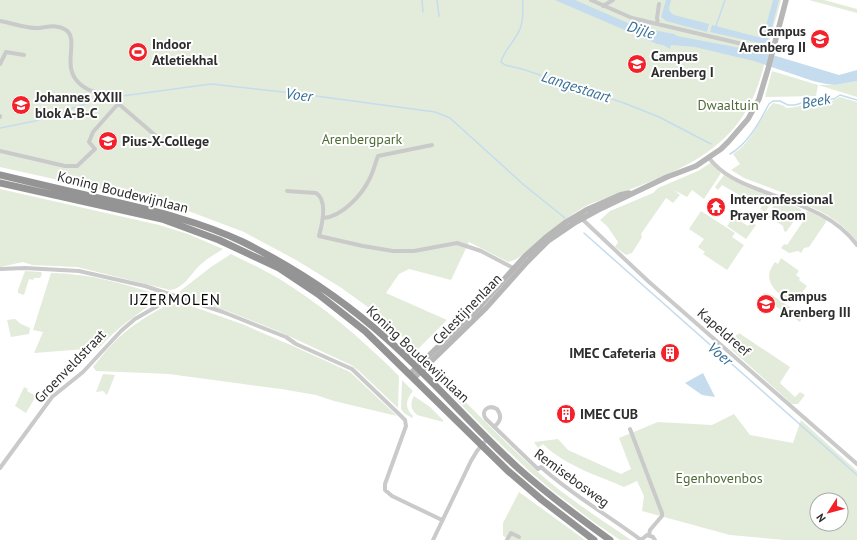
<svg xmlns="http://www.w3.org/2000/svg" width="857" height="540" font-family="'PT Sans',sans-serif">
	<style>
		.green { fill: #e3ecda; fill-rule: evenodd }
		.water { fill: #c4dcee }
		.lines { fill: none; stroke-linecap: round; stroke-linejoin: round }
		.stream { stroke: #c4dcee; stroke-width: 1.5 }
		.street { stroke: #cacaca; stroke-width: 4 }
		.secondary { stroke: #b7b7b7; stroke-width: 5.5 }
		.highway { stroke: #949494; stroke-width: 7 }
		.labels { text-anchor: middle; stroke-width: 4; stroke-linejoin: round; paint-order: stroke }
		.poi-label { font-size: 14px; font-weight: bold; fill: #2d2d2d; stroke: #fff; text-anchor: start }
		.park-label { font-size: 14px; fill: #4f6c37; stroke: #fff }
		.street-label { font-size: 14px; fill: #2d2d2d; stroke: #fff }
		.water-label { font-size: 15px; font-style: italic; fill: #356e96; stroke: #fff }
		.neighbourhood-label { font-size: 15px; letter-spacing: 1px; fill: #000; stroke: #fff }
	</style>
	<rect width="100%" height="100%" fill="#fff"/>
	<path class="green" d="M0,0H781C777,17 771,33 767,50C765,59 764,68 761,76C746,128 713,154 666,175C649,182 632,189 615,195C605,199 593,202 584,207C569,216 555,227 542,237C531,246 522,259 508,262L469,242L451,280L409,269L399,274L386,293L447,320L417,350L372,310L340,287L296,260L244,232L175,206L0,167Z
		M809,0H824L857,9V13Z
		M772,71L818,85H835L857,81V97L818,85L816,96L765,97Z
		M840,97L857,102V242C845,225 825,212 806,205L805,201L744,178L731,170L740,164L733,154C753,142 758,119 773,103L782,105L787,108L795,107L812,103L830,102Z
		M712,162L713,165L721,173L704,199L692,190L687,197L674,190L680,195L673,203L666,198L641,234L642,237L632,253L626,255L615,247L618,242L607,226L600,220L610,211L653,193L658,188L698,171Z
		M724,175L734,181L775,198L765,212L760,209L763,204L749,195L746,199L722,185L718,190L715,187Z
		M0,189L159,225L188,234L223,249C215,254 206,259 199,266C191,274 183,289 170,290L77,267L32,265L23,262L0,267Z
		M778,199L801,209V211L786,232L784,231L783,226L769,217L767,220L765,219Z
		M701,211L735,233L732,237L744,245L727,270L703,254L705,252L698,247L704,239L689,229Z
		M808,211L826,219V222L809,247L804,248L801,253L798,251L789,253L781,248L784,244L787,245L804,220L801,218L805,212Z
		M734,217L748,226L751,222L756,225L746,239L727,226Z
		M231,254C247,262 263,269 278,278C322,305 362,339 399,376L398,408L359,371L351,365L278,331L227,311L180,295V291L211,267Z
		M781,258L799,271L796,275L800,278L799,280L807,286L796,301L794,302C783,298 765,286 770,271C771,268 773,265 775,262L778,264Z
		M25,271L41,272L42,274L40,278H34L33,280L29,279L24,295L18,293V290Z
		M51,273C88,273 125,284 160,295L161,298C138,313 117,328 99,348L34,353L43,332L33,330Z
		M764,293L772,295L803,316L800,322L772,304L765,312L756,306Z
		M177,301L242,324L293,346L350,372L397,416L334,401L316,395L281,389L169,374L96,371L93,367C105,352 117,337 133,326C145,317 158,310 171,303Z
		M15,319L21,324L30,328L29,334L11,337L7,320Z
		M739,333L790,367L780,383L795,397L800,392L805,395L798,404H792L732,350L731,345L737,334L738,335Z
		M430,366C470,406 509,448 552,484C577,504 605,522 631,540H620L595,523L553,491L528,470L491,435L429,372L428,369Z
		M103,374L115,375L107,395L103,391L96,392Z
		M402,380L413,391C406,399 404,408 413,416L412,418L404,413L401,409Z
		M24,387L28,389L27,391L36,396L26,413L15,406Z
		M414,396L430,407L443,420V422L417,415C410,409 410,403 414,396Z
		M734,414L750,435L793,443L801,420L857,471V540H785L730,535L642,511L644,496L637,481L624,487C597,475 565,466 543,444L538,448L534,442L558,439L568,450L621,474L631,469L619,438L658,422L712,425ZM817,500H841V524H817Z
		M519,492L585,540H511L503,536V523Z"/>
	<path class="water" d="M555,0H575L637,27L674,34L677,36L766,53L839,75L857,70V81L835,85L826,84L813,81L754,61L724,54L695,47L671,45L670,49L663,45L657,44Z
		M666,0H671L669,8L670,12L674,15L709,24L707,32L666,21L661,17Z
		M773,0H779L769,38L764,44L710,32L712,25L758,37H763Z
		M703,373L715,397L702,395L685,383Z"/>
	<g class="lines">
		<path class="stream" d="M422,0L423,12
			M437,0L439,16
			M523,0C522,8 524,18 521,26C517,40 504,49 501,62L505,65L522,69L624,103L659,117L711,144
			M716,26L725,0
			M0,128L35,121L100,99L211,84L301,94L435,112L450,118L524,185L565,218
			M730,154C748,144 760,121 769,104L773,101H780L788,105H795L815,99H834L840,95L857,100
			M584,233L857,475"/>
		<path class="street" d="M591,0L632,18L772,51
			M603,6L613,0
			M0,21C12,23 27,29 39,28C48,27 58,24 66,30C80,40 60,67 80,84C93,95 102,93 118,92L120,105L156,136
			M658,24L657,18L659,4
			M0,64L6,52L24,55
			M0,116V117
			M0,151L65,166H77L95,149L89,142L93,132L117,105H120
			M709,158C722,175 741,183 760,190C796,204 833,213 857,245
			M287,191L316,193C328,200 322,225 319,236L363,246L393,251H414L457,243L481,251L515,269
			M324,218C342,216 361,196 369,180C373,173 375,164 378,156L432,145
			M581,218L648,281L857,464
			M0,269L25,268L79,271L145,286L223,312L286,337L296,344L352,369L399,414L405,420L406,426L385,484V490L392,496L442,520
			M494,427C501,421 502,416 497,409C488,404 480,411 486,419L538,469L541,467C572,495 608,515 641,540
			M630,429L662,513V516L650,530L649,535
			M0,468L52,397L83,372L121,331L135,319L161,304L170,294
			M433,540L471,461L477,451L488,438
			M507,540L511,533L519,537
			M641,540L647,535L653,537L655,540"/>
		<path class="secondary" d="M410,374L481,305L525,256L545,238L566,222L586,210L620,195L629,193
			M414,378L486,308L527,262L548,241L576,222L598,210L667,177L696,166L721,149L729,141L748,119L759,99L768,69L786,0"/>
		<path class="highway" d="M0,175C37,184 74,192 111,201C155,211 201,222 243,242C295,268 345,301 388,340C433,380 473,427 518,468C547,494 578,517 610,540
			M0,183L162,219L219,240L279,268L318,294L365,331L508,471L542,500L594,540"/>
	</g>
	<defs>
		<g id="university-disc" transform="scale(1)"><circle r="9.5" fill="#f3212a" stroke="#fff"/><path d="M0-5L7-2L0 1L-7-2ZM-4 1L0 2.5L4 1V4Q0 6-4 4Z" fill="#fff"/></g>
		<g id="stadium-disc" transform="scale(1)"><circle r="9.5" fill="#f3212a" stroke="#fff"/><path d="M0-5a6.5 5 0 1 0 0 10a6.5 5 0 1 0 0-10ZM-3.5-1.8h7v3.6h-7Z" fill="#fff"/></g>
		<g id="temple-disc" transform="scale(1)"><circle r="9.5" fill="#f3212a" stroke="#fff"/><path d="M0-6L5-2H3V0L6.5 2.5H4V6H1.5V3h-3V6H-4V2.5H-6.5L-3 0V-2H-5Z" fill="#fff"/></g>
		<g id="building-disc" transform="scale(1)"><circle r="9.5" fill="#f3212a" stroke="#fff"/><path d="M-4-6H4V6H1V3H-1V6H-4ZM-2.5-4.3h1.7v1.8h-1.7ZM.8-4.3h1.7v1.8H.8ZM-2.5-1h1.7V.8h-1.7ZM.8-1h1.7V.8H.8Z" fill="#fff"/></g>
	</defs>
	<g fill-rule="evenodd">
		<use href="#university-disc" x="820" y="39"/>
		<use href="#stadium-disc" x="138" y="52"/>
		<use href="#university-disc" x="637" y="64"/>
		<use href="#university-disc" x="21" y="105"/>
		<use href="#university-disc" x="108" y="141"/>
		<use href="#temple-disc" x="716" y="207"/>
		<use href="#university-disc" x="766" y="304"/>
		<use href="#building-disc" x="670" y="353"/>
		<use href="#building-disc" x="566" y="414"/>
	</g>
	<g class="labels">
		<g class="poi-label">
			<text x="806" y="36" text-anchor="end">Campus<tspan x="806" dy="16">Arenberg II</tspan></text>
			<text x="152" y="49">Indoor<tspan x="152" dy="16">Atletiekhal</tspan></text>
			<text x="651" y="61">Campus<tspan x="651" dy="16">Arenberg I</tspan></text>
			<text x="35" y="102">Johannes XXIII<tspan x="35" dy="16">blok A-B-C</tspan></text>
			<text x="122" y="146">Pius-X-College</text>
			<text x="730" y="204">Interconfessional<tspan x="730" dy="16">Prayer Room</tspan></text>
			<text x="780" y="301">Campus<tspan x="780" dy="16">Arenberg III</tspan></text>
			<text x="656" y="358" text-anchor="end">IMEC Cafeteria</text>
			<text x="580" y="419">IMEC CUB</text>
		</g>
		<g class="park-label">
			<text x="728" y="110">Dwaaltuin</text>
			<text x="362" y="144">Arenbergpark</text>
			<text x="719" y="483">Egenhovenbos</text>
		</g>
		<g class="street-label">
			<text transform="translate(123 192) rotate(14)" y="5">Koning Boudewijnlaan</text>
			<text transform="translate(467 309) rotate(-46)" y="5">Celestijnenlaan</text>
			<text transform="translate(724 332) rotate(41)" y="5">Kapeldreef</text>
			<text transform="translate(418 354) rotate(43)" y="5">Koning Boudewijnlaan</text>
			<text transform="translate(70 366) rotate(-46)" y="5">Groenveldstraat</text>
			<text transform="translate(572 478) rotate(36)" y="5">Remisebosweg</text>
		</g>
		<g class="water-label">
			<text transform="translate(641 30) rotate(18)" y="5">Dijle</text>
			<text transform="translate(576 87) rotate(18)" y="5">Langestaart</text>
			<text transform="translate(299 95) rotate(7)" y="5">Voer</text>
			<text transform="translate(816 101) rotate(-11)" y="5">Beek</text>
			<text transform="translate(720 354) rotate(41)" y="5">Voer</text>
		</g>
		<g class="neighbourhood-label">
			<text x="175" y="305">IJZERMOLEN</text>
		</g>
	</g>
	<g transform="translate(829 512) rotate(234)"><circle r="19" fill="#ffffff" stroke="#ababab"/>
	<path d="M0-3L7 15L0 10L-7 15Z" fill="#f3212a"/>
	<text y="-6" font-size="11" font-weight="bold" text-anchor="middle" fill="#2d2d2d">N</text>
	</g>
</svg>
